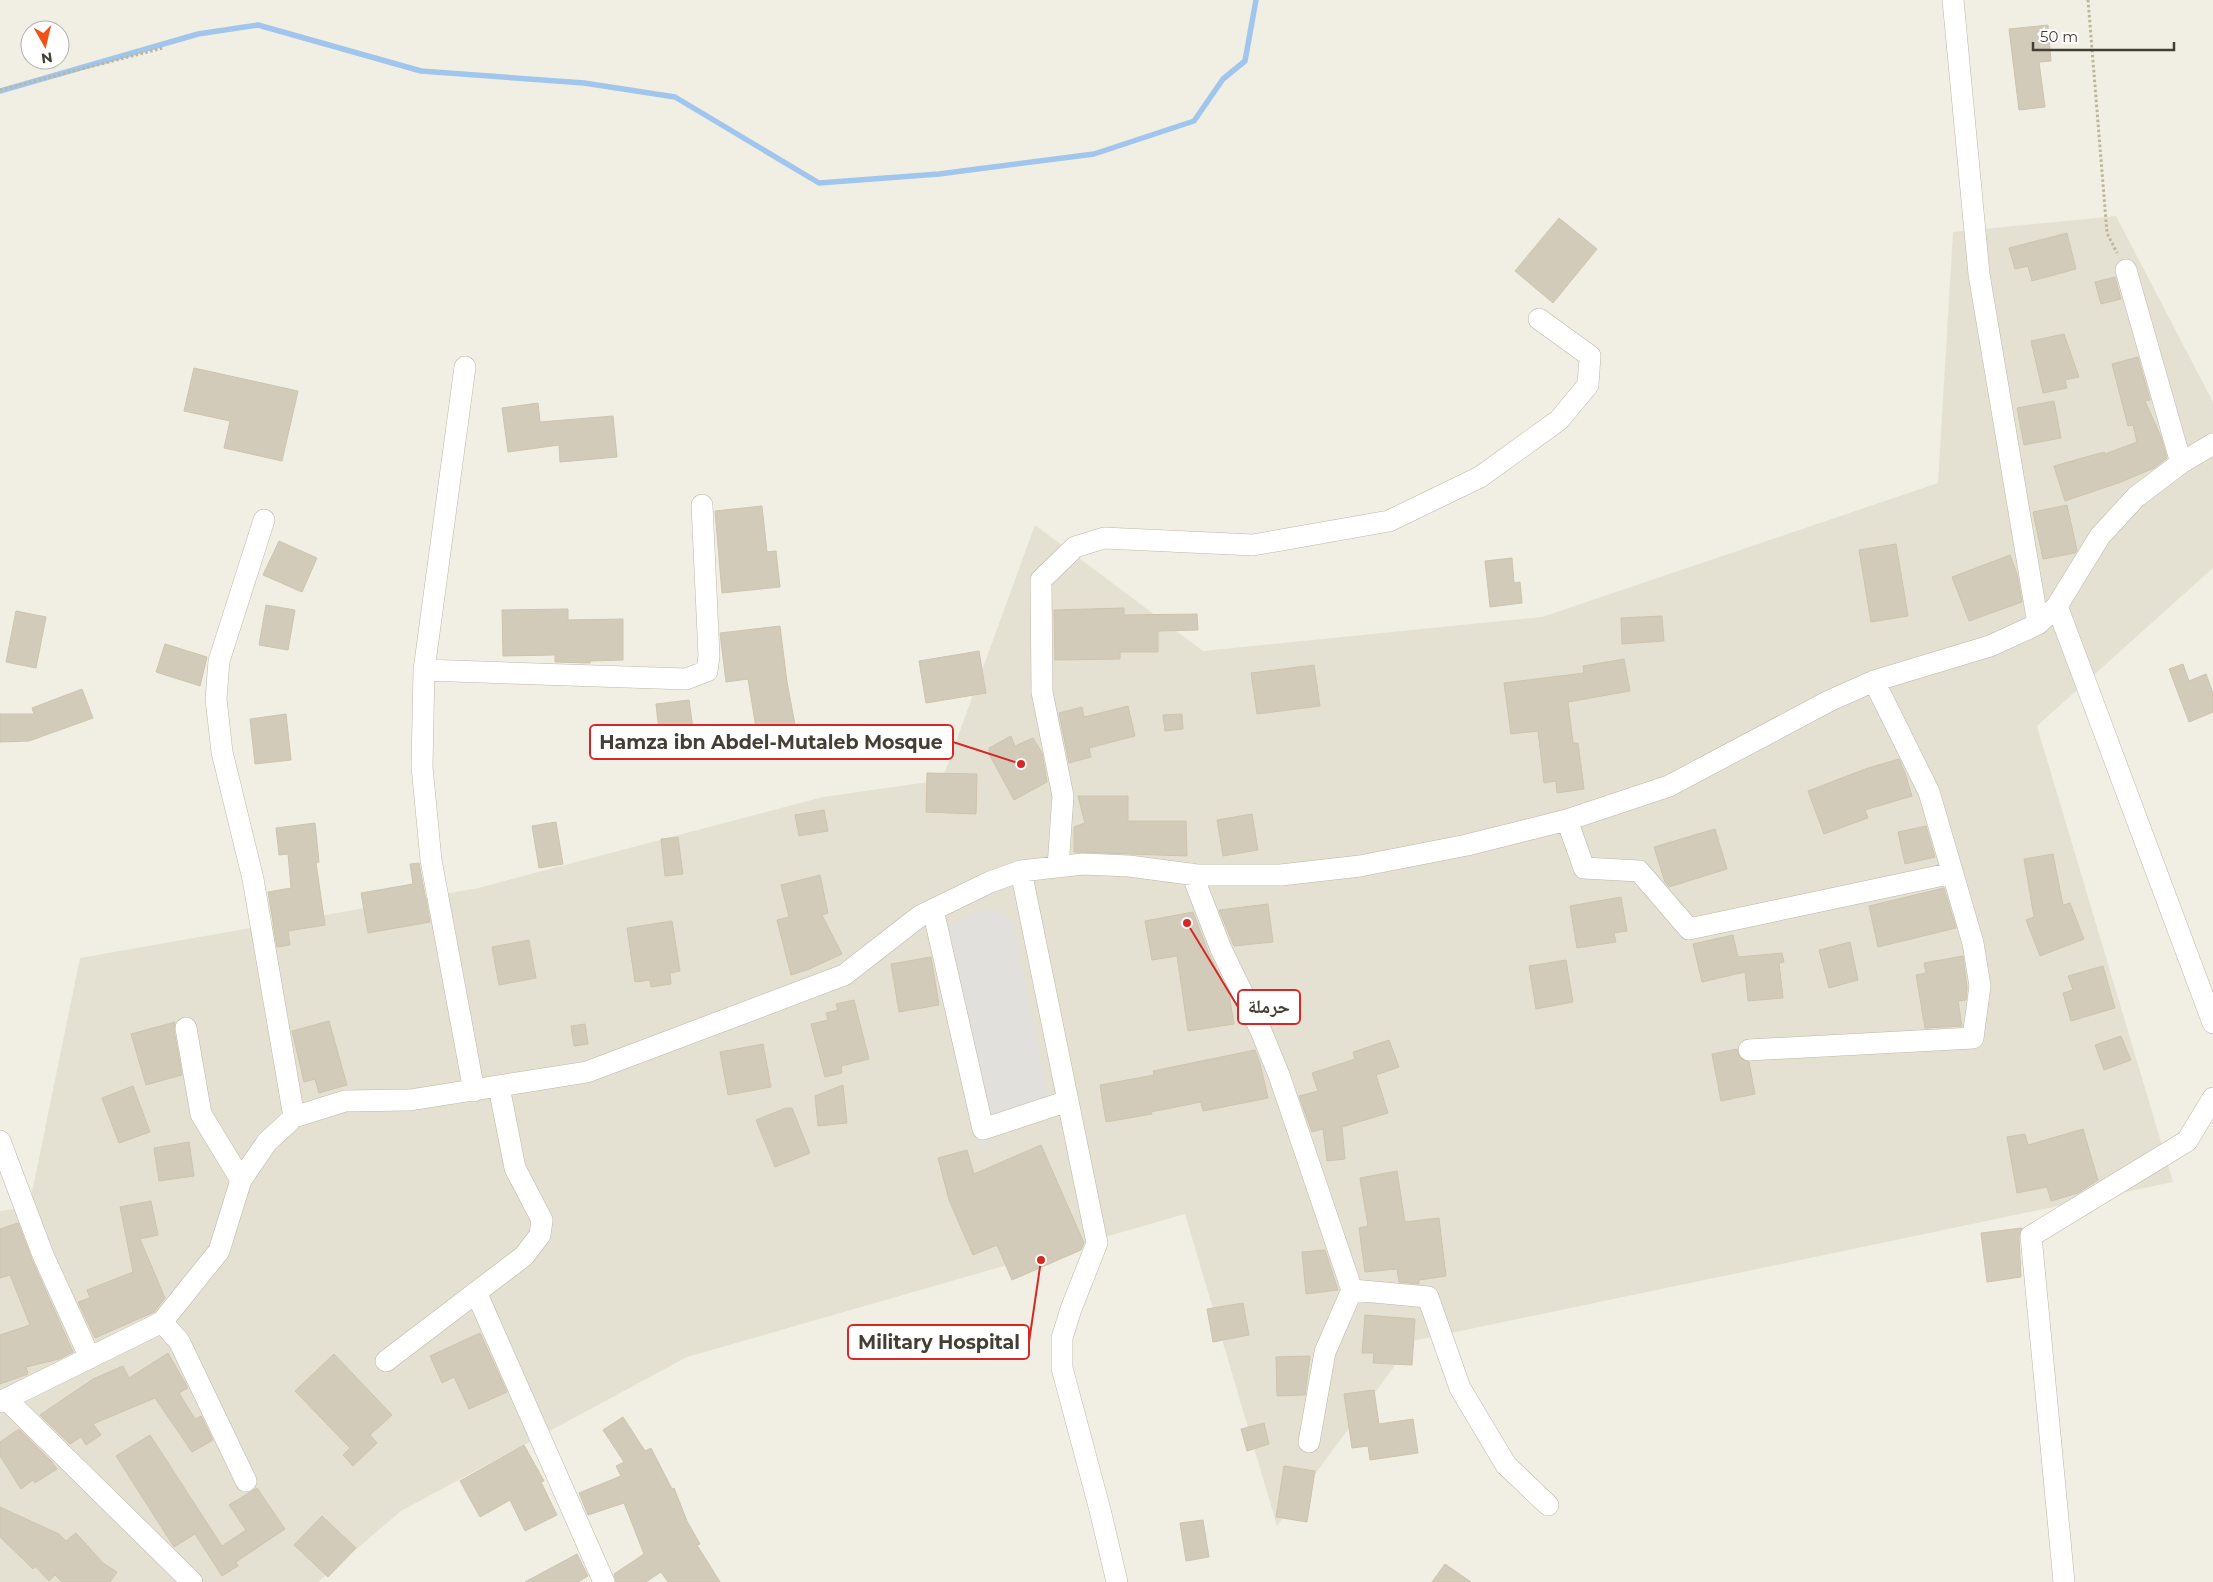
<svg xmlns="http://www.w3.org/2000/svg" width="2213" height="1582" font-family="Montserrat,'Noto Naskh Arabic',sans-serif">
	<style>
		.residential { fill: #e5e1d2 }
		.parking { fill: #e2e0dc }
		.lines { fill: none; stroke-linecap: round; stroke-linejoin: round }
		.stream { stroke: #a1c6ed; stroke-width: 5.5 }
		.building { fill: #d3cbba; stroke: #cdc4ad }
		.minor-casing { stroke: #bcb7a7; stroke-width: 22 }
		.path { stroke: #beb599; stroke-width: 3; stroke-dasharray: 2.5 2.5; stroke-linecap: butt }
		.minor { stroke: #fff; stroke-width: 21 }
		.leader { fill: none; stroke: #d62828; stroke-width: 2 }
		.callout-dot { fill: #d62828; stroke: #fff; stroke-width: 2 }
		.callout { fill: #fff; stroke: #d62828; stroke-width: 2 }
		.callout-label { font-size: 19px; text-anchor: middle; font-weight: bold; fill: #433f34 }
	</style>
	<rect width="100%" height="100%" fill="#f1efe4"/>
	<path class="residential" d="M2116,216L2213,402V568L2037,726L2173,1182L1413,1341L1277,1526L1185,1214L687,1357L401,1511L318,1582H0V1211L29,1207L80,958L478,888L823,797L942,780L1035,525L1203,651L1542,617L1938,483L1953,232Z"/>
	<path class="parking" d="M995,909L1012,919L1052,1117L1001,1129L981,1151L929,936L971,913Z"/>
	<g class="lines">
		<path class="stream" d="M0,91L198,34L258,25L421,71L584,83L675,97L819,183L939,174L1094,154L1194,121L1223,79L1245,61L1256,0"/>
	</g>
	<path class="building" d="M2048,25L2051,61L2039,62L2045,107L2019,110L2009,29Z
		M1559,218L1597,249L1553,303L1515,271Z
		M2067,233L2076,269L2032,281L2028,266L2015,269L2009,248Z
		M2115,277L2121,299L2101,304L2095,282Z
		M2064,334L2079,377L2065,380L2067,388L2043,393L2031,341Z
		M2138,357L2150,400L2145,401L2161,437L2167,458L2154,468L2121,482L2065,501L2054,466L2104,452L2105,454L2137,442L2133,425L2128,426L2112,364Z
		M194,368L298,391L282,461L224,448L230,421L184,411Z
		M2054,401L2061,438L2024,445L2017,408Z
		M538,403L540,422L613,416L617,457L560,462L559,445L508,452L502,408Z
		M2067,505L2077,550L2075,553L2043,559L2033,512Z
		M762,506L767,552L776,551L780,587L722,593L715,511Z
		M279,541L317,558L302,592L263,575Z
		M1896,544L1908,616L1871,622L1859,550Z
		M2010,555L2017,574L2022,602L1969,621L1952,577Z
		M1512,558L1514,583L1520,582L1522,603L1490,607L1485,561Z
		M266,605L295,610L288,650L259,645Z
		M1124,608V615L1197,614L1198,630L1158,631V652H1120V659L1055,660L1054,610Z
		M568,609V620L623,619V660L590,661V663L555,662V655L503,656L502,610Z
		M16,611L46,617L36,668L6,662Z
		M1662,616L1664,641L1622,644L1621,618Z
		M780,626L787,682L799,746L760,752L748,679L726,682L720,633Z
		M165,644L207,657L200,686L156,672Z
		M979,651L986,693L926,703L919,661Z
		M1624,659L1630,691L1568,702L1573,743H1578L1584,789L1557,793L1556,781L1544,783L1538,731L1511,734L1504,683L1584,673L1583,666Z
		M2183,664L2189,681L2206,674L2213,693V712L2189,722L2169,669Z
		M1314,665L1320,706L1257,714L1251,673Z
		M82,689L93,718L29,741L0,742V714H34L32,708Z
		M689,700L694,735L660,740L656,704Z
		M1128,706L1135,736L1089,748L1091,757L1069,763L1059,713L1082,707L1084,717Z
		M286,714L291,760L255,764L250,719Z
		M1182,714L1183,729L1165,731L1163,715Z
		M1011,736L1015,746L1033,738L1042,753L1047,782L1014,800L989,754V748Z
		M1899,759L1905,773L1912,796L1865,810L1868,818L1824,834L1808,791L1868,768Z
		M927,773L977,774L976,814L926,812Z
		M1078,796H1128V821H1186L1187,856L1074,852V827L1085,823Z
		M824,810L828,831L799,836L795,815Z
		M1252,814L1258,850L1223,856L1217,820Z
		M556,822L563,864L539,868L532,826Z
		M315,823L319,862L316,863L325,925L288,931L290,945L277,947L268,892L291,888L288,854L279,855L276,828Z
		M1926,826L1935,857L1905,864L1898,832Z
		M1715,829L1727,869L1669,887L1665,882L1654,847Z
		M678,837L683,874L665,876L661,839Z
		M2053,854L2063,905L2070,903L2084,939L2040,956L2026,920L2034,917L2024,859Z
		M419,863L430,922L368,933L361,893L413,884L410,864Z
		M820,875L828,913L822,915L842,954L807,970L791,975L777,920L789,917L781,885Z
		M1944,888L1956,928L1878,947L1869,906Z
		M1621,897L1627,931L1614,933L1616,942L1577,948L1570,906Z
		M1268,904L1273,942L1234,946L1219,910Z
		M1193,912L1209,954L1229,994L1234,1024L1188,1031L1177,956L1152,960L1145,921Z
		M672,921L680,971L670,973L671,984L651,987L650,980L635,982L627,928Z
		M1733,935L1738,957L1782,953L1784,962L1779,963L1783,998L1748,1001L1745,972L1702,982L1693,944Z
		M529,940L536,978L499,985L492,947Z
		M1850,942L1858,980L1829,988L1819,950Z
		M1963,956L1967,988L1966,1000L1958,1001L1962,1026L1925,1028L1916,975L1926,973L1924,963Z
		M931,957L939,1005L899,1012L891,964Z
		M1566,960L1573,1002L1536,1009L1529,966Z
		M2103,966L2115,1008L2071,1021L2063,993L2073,990L2068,976Z
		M854,1000L869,1059L841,1066L842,1073L825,1077L811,1024L828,1020L826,1013L838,1010L836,1004Z
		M329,1021L347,1085L319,1093L315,1079L304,1082L292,1031Z
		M175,1022L174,1030L182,1075L146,1085L131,1034Z
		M585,1024L588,1044L574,1046L571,1026Z
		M2121,1036L2131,1060L2104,1070L2095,1045Z
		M1389,1040L1399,1067L1376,1075L1388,1113L1342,1127L1345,1159L1327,1161L1323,1129L1312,1132L1299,1096L1318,1091L1312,1073L1355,1059L1353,1052Z
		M763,1044L771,1087L728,1095L720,1052Z
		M1737,1049L1739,1057L1749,1062L1755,1094L1721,1101L1712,1054Z
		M1255,1050L1260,1063L1268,1098L1203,1111L1201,1102L1151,1112L1152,1114L1106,1122L1100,1085L1154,1075L1153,1071Z
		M843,1085L847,1123L818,1126L815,1096Z
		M133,1086L150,1132L119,1143L102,1098Z
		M786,1108H792L810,1153L775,1167L756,1120Z
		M2083,1129L2098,1180L2078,1193L2051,1201L2047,1187L2017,1193L2007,1137L2025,1134L2028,1145Z
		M189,1142L194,1176L159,1181L154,1148Z
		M1041,1145L1084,1243L1081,1250L1012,1280L997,1245L973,1255L949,1200L938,1158L967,1150L974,1174Z
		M1397,1171L1405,1222L1439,1218L1446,1276L1419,1280V1284L1399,1282L1397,1269L1365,1272L1359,1228L1368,1226L1360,1178Z
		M151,1201L158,1235L140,1239L165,1298L154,1312L95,1338L78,1302L90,1298L87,1290L133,1272L120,1207Z
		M18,1223L32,1260L73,1352L59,1359L26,1367L28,1374L0,1384V1335L30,1325L10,1275L0,1278V1229Z
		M2022,1228L2019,1237L2021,1277L1987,1282L1981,1233Z
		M1325,1250L1338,1290L1306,1294L1302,1252Z
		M1243,1303L1249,1335L1213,1342L1207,1309Z
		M1365,1315L1415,1319L1412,1365L1373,1363L1374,1353H1362Z
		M480,1333L507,1392L469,1409L454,1377L442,1383L430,1356Z
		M168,1353L188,1388L179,1393L195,1419L201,1416L213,1440L192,1452L155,1398L93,1424L101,1435L86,1445L81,1437L70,1444L40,1415L93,1379L123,1366L129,1378Z
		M334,1354L392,1415L370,1435L377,1443L353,1466L343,1455L350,1448L295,1391Z
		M1310,1356L1305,1395L1277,1396L1276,1357Z
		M1374,1390L1379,1424L1413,1419L1418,1453L1370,1460L1368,1446L1352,1448L1344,1394Z
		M623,1417L645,1451L651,1448L672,1489L674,1488L687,1521L700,1544L697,1545L720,1582H668L661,1572L646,1582H616L614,1574L644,1554L624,1503L588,1515L579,1493L621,1476L616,1466L624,1462L603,1430Z
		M1264,1423L1269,1444L1247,1451L1241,1429Z
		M19,1429L51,1461L57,1469L35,1483L33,1480L21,1489L0,1456V1442Z
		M150,1435L222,1546L246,1530L229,1505L257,1488L285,1529L236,1562L238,1566L222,1576L195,1534L174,1547L116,1456Z
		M524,1445L544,1481L541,1482L557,1515L525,1531L510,1500L480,1517L460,1481Z
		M1284,1466L1315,1471L1307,1522L1276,1517Z
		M0,1507L59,1534L66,1541L76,1533L103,1563L117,1572L110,1582H62L55,1575L49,1581L35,1566L33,1569L0,1537Z
		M322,1516L356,1548L328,1577L294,1545Z
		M1203,1520L1209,1557L1186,1561L1180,1523Z
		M577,1554L588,1576L578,1582H525Z
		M1445,1564L1471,1582H1432Z"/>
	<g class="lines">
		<g class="minor-casing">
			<path id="minor" d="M1953,0L1979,274L2038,624
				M2126,270L2181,463
				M465,367L424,670L422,767L431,860L474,1091
				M264,520L219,661L216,699L222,752L253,879L294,1117
				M2057,606L2213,1023
				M424,670L686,679L707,671L709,656L702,505
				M1567,820L1584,868L1639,871L1689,929L1953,873
				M1058,867L1063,796L1042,692L1041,580L1075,547L1104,538L1253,545L1389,521L1480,477L1559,420L1588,385L1590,356L1539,319
				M1021,871L1097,1243L1071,1309L1062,1338V1368L1100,1510L1117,1582
				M1192,874L1221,949L1261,1031L1279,1075L1352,1290L1428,1297L1460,1388L1506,1465L1548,1505
				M933,910L983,1129L1068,1101
				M186,1028L201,1114L241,1180
				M1749,1050L1973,1038L1980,986L1973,943L1929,792L1874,681
				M0,1141L43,1255L90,1358
				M476,1292L604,1582
				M162,1322L179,1341L246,1481
				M386,1361L524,1256L540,1235L542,1220L515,1168L499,1087
				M6,1399L192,1582
				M0,1402L162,1322L219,1251L241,1180L267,1142L294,1117L345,1101L410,1100L587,1072L844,975L920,916L990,882L1021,871L1083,864L1129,866L1197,875H1281L1360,866L1467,845L1567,820L1669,786L1829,701L1874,681L1990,646L2038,624L2057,606L2100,536L2136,497L2181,463L2213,444
				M1309,1442L1325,1352L1352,1290
				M2064,1582L2031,1236L2187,1141L2213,1098"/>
		</g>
		<path class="path" d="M2088,0L2107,233L2117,253
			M0,90L163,48"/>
		<use href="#minor" class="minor"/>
	</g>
	<path class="leader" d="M1021 764L953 742M1187 923L1238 1007M1041 1260L1029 1342"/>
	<g class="callout-dot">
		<circle cx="1021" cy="764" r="5"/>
		<circle cx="1187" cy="923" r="5"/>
		<circle cx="1041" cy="1260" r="5"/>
	</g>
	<g class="callout">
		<rect x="590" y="725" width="363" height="34" rx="5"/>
		<rect x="1238" y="990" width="62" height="34" rx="5"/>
		<rect x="848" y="1325" width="181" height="34" rx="5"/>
	</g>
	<g class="callout-label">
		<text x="771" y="749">Hamza ibn Abdel-Mutaleb Mosque</text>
		<text x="1269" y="1013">حرملة</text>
		<text x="939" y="1349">Military Hospital</text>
	</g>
	<g transform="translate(45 45) rotate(172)"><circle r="24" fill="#ffffff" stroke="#b4b2ae"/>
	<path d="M0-4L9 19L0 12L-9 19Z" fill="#f35119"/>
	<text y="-8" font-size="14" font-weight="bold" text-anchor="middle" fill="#433f34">N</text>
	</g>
	<path d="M2033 42v8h141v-8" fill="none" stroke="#433f34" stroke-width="2.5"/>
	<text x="2040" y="42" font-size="15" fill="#433f34" stroke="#ffffff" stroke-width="4" paint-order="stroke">50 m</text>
</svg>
